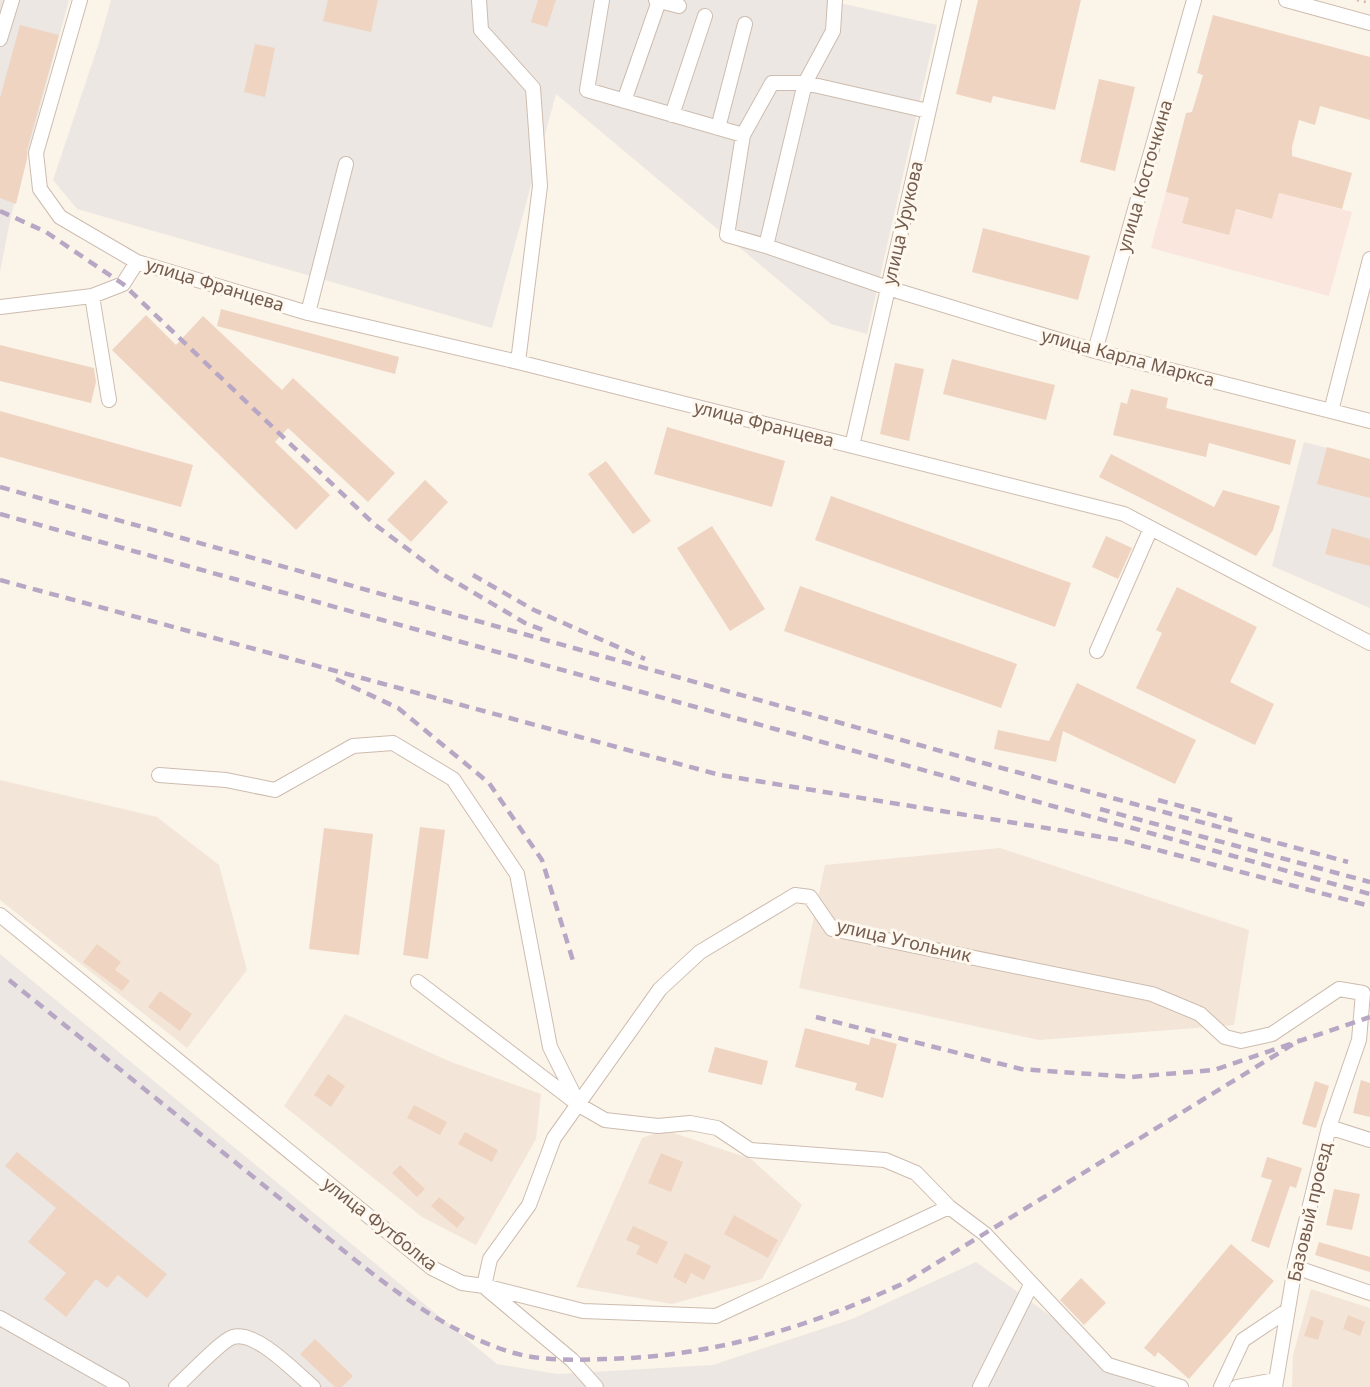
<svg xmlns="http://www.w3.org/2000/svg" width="1370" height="1387" font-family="'Noto Sans',sans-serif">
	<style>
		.residential { fill: #f3e6d8 }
		.commercial { fill: #fbe6dd }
		.industrial { fill: #ece7e2 }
		.building { fill: #efd4c2 }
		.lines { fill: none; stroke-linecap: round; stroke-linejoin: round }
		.minor-casing { stroke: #cdbcaf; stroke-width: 16 }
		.path { stroke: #d4b7a5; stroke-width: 2.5; stroke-dasharray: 2 5; stroke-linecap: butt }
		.minor { stroke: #fff; stroke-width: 14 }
		.rail { stroke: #b7a7c5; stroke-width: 4.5; stroke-dasharray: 10 7; stroke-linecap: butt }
		.labels { text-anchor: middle; stroke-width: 6; stroke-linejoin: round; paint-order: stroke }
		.street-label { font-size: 18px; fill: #745c4e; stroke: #fef8ef }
	</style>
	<rect width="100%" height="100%" fill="#fbf4e9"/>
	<path class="residential" d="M0,780L157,817L219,865L247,970L187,1048L0,900Z
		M1000,848L1249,930L1234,1025L1039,1040L799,988L825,865Z
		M345,1014L451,1062L541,1094L536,1139L476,1245L422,1217L284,1106Z
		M665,1130L751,1159L802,1205L762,1279L672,1304L576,1287L642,1138Z
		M1311,1289L1370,1308V1387H1292L1293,1355Z"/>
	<path class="commercial" d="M1166,192L1272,219L1279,193L1352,212L1329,296L1151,248Z"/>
	<path class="industrial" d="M0,0H69L11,216L0,272Z
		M111,0H840V3L937,25L867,334L831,324L556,94L492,328L77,209L53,180L99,43Z
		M1304,442L1370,459V608L1272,566Z
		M0,954L497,1364L557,1374L713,1365L852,1319L976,1262L1149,1387H0Z"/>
	<path class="building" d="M328,0H378L371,32L323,21Z
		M538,0H556L547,27L531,22Z
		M978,0H1081L1055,110L993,96L991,103L956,94Z
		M1213,15L1370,57V120L1320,106L1315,125L1299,120L1292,147V156L1352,173L1342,209L1279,193L1272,219L1236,209L1229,235L1182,223L1189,198L1166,192L1186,113L1192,112L1203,75L1197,73Z
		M20,25L59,35L27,150V159L16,204L0,198V98Z
		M255,44L275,48L265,97L244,92Z
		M1099,79L1135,87L1115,171L1080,162Z
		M983,228L1090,256L1078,300L972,272Z
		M221,309L399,357L395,374L217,326Z
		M146,315L176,345L203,316L282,390L293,378L395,473L368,502L288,428L275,442L330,495L296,530L112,350Z
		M0,345L94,368L96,382L91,403L0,381Z
		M952,359L1055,385L1046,420L943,394Z
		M895,363L924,369L909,441L880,434Z
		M1131,389L1168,398L1166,408L1296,440L1290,465L1209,443L1206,457L1113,435L1121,402L1127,404Z
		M0,411L193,465L181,507L0,457Z
		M667,427L785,461L772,507L654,474Z
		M1327,447L1370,459V498L1317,484Z
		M1111,454L1214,507L1223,490L1280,506L1273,530L1256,556L1099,477Z
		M606,461L651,521L633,534L588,474Z
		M425,480L448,502L411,542L387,520Z
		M831,496L1071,583L1055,627L815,540Z
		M712,526L765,609L730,631L677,548Z
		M1332,528L1370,539V566L1325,554Z
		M1106,536L1132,548L1118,579L1092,567Z
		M800,586L1017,664L1001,708L784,631Z
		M1177,587L1257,627L1230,682L1274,704L1255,745L1136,688L1162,633L1156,630Z
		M1077,683L1196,740L1175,784L1063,731L1056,762L994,749L998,730L1049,741Z
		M420,827L445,830L428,959L403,955Z
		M324,828L373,834L359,955L309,949Z
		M97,944L121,962L115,970L130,981L122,991L83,962Z
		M160,991L192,1014L180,1031L148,1007Z
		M805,1028L869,1045L871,1037L897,1044L883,1098L855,1090L857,1083L795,1067Z
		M715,1047L768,1061L762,1085L708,1072Z
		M328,1074L345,1086L331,1107L314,1095Z
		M1361,1080L1370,1083V1117L1353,1113Z
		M1315,1081L1329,1086L1316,1128L1302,1124Z
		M414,1105L447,1122L440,1135L407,1118Z
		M465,1132L498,1150L492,1162L458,1144Z
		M17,1152L167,1274L147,1298L118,1275L107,1288L96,1279L66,1317L44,1299L66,1273L28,1242L56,1208L5,1166Z
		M661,1153L683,1162L671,1192L648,1183Z
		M1267,1157L1302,1168L1296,1188L1290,1186L1269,1248L1251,1241L1272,1180L1261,1177Z
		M400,1165L425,1189L417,1197L392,1173Z
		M1334,1189L1360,1194L1352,1230L1326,1225Z
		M439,1197L465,1218L457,1228L431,1206Z
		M734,1215L778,1240L768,1258L724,1234Z
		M633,1226L668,1242L657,1264L636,1254L640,1246L626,1240Z
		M1319,1242L1370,1257V1272L1315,1255Z
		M1231,1244L1274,1281L1189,1379L1158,1352L1155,1357L1144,1348Z
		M685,1253L711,1266L704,1280L691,1273L686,1284L673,1277Z
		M1081,1278L1106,1303L1084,1325L1060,1300Z
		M1348,1315L1365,1322L1360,1336L1343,1329Z
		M1311,1316L1324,1321L1318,1340L1304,1336Z
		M315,1339L353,1376L342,1387H335L300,1354Z"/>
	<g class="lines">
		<g class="minor-casing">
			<path id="minor" d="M80,0L36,153L40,189L60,217L137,262L308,313L518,362L1124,514L1370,643
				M479,0L481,30L533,88L540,186L518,362
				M602,0L587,90L743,135L772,83H805L766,246L888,288L1095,351L1370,421
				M656,0L679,6
				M835,0L833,31L805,83L928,111
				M1286,0L1370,23
				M0,39L12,0
				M624,101L659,1
				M672,115L705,16
				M718,128L745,24
				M743,135L727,235L766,246
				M92,296L109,400
				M0,307L92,296L123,284L137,262
				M308,313L346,164
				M1095,351L1194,0
				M1331,411L1370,259
				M852,446L954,0
				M1097,651L1151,528
				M159,775L226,780L275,790L353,746L393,743L453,779L517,874L550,1047L577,1101
				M0,915L432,1268L462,1283L484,1286L583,1311L716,1316L949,1207
				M418,982L579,1105L605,1120L658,1126L690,1123L717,1128L750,1150L885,1160L916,1173L949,1207L985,1234L1108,1365L1181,1387
				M1329,1127L1370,1140
				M1295,1267L1370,1293
				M484,1286L490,1259L529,1205L554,1138L660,989L700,952L795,895L810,897L832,929L1152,994L1200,1014L1225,1037L1241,1041L1272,1034L1339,989L1363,993L1359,1040L1329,1127L1295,1267L1275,1387
				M487,1289L572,1360L596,1387
				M0,1318L122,1387
				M176,1387C187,1377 222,1340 233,1337C256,1330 296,1373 313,1387
				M980,1387L1031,1285
				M1221,1387L1243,1340L1288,1310
				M1237,1387L1276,1380"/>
		</g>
		<path class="path" d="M1357,0L1370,3"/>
		<use href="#minor" class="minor"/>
		<path class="rail" d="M0,211L46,232L123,284L374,524L437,571L525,623L548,632
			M0,487L987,764L1348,862
			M0,514L1370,894
			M473,575L534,610L645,659
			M0,580L720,775L1120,840L1370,906
			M336,679L398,708L489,783L542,860L574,964
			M1158,800L1232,820
			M1100,809L1370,882
			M9,980C98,1052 188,1124 277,1196C347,1252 427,1328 514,1353C542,1361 575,1360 604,1359C711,1357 808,1328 904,1283L1300,1040
			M816,1017L1021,1069L1131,1077L1214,1070L1370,1017"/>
	</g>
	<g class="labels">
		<g class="street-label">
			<text transform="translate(1145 176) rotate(-74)" y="6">улица Косточкина</text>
			<text transform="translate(903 223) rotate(-77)" y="6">улица Урукова</text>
			<text transform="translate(215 285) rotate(17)" y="6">улица Францева</text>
			<text transform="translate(1128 358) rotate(15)" y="6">улица Карла Маркса</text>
			<text transform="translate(764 424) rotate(14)" y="6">улица Францева</text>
			<text transform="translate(904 941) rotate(13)" y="6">улица Угольник</text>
			<text transform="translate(1310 1212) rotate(-77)" y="6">Базовый проезд</text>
			<text transform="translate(380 1224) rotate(38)" y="6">улица Футболка</text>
		</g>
	</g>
</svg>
